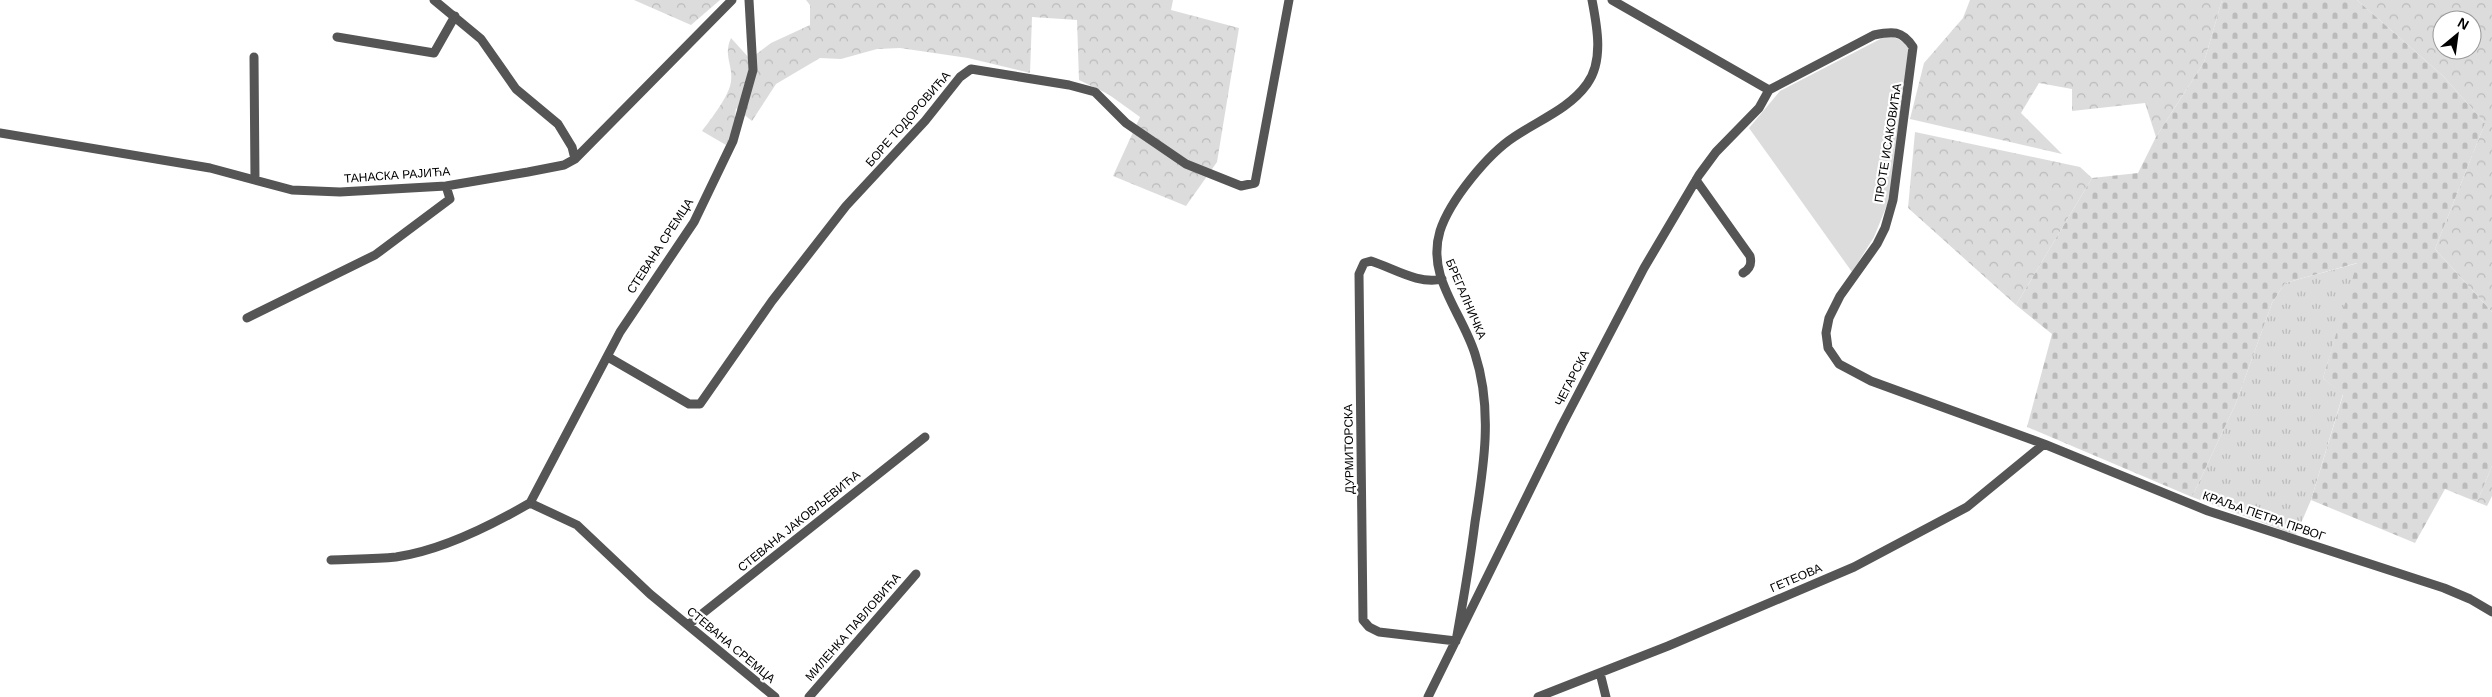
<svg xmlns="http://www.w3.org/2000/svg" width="2492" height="697" font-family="Helvetica,sans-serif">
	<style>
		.grass { fill: url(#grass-tufts) }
		.forest { fill: url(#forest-crowns); fill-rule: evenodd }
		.cemetery { fill: url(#cemetery-stones) }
		.park { fill: #dcdcdc }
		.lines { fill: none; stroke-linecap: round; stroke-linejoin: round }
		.minor { stroke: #555; stroke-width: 9 }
		.labels { text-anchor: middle; stroke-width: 4.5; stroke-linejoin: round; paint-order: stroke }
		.street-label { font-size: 12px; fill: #000; stroke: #fff }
	</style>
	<defs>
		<pattern id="grass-tufts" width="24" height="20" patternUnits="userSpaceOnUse" patternTransform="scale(1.25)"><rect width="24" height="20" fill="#dcdcdc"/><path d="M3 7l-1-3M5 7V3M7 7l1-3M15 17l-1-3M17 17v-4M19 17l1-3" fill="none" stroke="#bbb"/></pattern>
		<pattern id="forest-crowns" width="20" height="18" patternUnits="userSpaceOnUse" patternTransform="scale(1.25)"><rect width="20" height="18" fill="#dcdcdc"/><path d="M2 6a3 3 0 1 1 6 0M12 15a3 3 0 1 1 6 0" fill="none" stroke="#bbb"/></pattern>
		<pattern id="cemetery-stones" width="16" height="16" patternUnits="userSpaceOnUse" patternTransform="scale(1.25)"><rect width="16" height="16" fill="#dcdcdc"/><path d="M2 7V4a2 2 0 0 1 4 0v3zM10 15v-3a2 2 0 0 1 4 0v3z" fill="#bbb"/></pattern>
	</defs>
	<rect width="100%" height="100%" fill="#fff"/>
	<path class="grass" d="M2358,263L2323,378L2343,394L2311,500L2296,535L2192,497L2236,403L2272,303L2285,283Z"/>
	<path class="forest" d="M634,0H720L691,25Z
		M806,0H1173L1171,10L1239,28L1217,162L1186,206L1113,176L1140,117L1108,94L1079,80L1077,20L1032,17L1030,73L968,58L900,48L877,49L841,59L820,58L776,84L752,121L736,108L734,127L726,145L702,131C711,119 730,95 731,81C733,64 723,56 731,38L750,59L771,43L810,25V5Z
		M1970,0H2222L2204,62L2156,137L2145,103L2072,111V89L2039,83L2021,113L2062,154L1910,119L1924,63L1963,18Z
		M2357,0H2492V312L2435,249L2485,123L2443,76ZM2442,20H2472V50H2442Z
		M1915,132L2080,167L2092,178L2016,305L1908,208Z
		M2492,466V496L2487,506L2477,502Z"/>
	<path class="cemetery" d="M2222,0H2357L2443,76L2485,123L2435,249L2492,312V466L2477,502L2445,489L2415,543L2311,500L2343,395L2323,378L2357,263L2285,283L2272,303L2236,403L2192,497L2027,427L2052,334L2016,305L2092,178L2138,173L2156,137L2204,62Z"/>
	<path class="park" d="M1888,35L1898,39L1908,45L1910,58L1889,200L1874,237L1852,272L1749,128L1780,91Z"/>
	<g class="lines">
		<path class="minor" d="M434,0L481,39L516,89L558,124L572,147L575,159
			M1612,0L1769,90
			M337,37L434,53L455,16
			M254,57L255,180
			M1769,90L1874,35C1892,31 1902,30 1913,47L1893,200L1885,228L1877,244L1840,296L1829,318L1826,333L1828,348L1839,364L1871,381L2044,444L2208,511L2444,588L2470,599L2492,612
			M0,133L210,168L292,190L340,192L446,186L528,172L564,165L575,159L732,0
			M1696,180L1750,256C1752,264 1750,269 1743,273
			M1442,279C1419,285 1393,268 1371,261L1364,263L1359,274L1363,620L1369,627L1379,632L1456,641C1463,602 1470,562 1475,522C1484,466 1493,409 1475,354C1462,312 1426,277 1440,231C1450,200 1488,154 1514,137C1539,120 1569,109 1587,84C1604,61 1597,26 1592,0
			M247,318L375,255L450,199L446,186
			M608,357L689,404H700L772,301L846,206L925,121L960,77L971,69L1069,85L1095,92L1126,123L1186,164L1241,186L1255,183L1289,0
			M530,503L577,525L650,594L775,697
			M331,560C352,559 375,559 396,557C440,551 492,525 530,503L620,332L694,222L733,141L753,70L749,0
			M688,625L925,437
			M1600,673L1606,697
			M809,697L916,574
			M1428,697L1562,425L1644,268L1699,175L1716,152L1759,108L1769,90
			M1538,697L1668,646L1854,567L1967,507L2044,444"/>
	</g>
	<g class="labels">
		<g class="street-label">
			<text transform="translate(908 119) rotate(-49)" y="4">БОРЕ ТОДОРОВИЋА</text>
			<text transform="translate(1888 143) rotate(-81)" y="4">ПРОТЕ ИСАКОВИЋА</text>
			<text transform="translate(397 175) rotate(-4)" y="4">ТАНАСКА РАЈИЋА</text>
			<text transform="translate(660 246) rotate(-57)" y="4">СТЕВАНА СРЕМЦА</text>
			<text transform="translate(1466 299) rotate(67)" y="4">БРЕГАЛНИЧКА</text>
			<text transform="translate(1572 378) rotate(-63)" y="4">ЧЕГАРСКА</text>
			<text transform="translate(1349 449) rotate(-91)" y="4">ДУРМИТОРСКА</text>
			<text transform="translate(2264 516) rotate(19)" y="4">КРАЉА ПЕТРА ПРВОГ</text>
			<text transform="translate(799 521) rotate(-39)" y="4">СТЕВАНА ЈАКОВЉЕВИЋА</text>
			<text transform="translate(1796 578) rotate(-23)" y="4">ГЕТЕОВА</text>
			<text transform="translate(853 627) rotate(-49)" y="4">МИЛЕНКА ПАВЛОВИЋА</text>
			<text transform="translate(731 645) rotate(40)" y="4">СТЕВАНА СРЕМЦА</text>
		</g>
	</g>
	<g transform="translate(2457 35) rotate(29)"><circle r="24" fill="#ffffff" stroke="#999999"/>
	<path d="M0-4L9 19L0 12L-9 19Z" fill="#000000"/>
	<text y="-8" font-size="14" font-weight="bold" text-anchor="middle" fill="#000000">N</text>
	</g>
</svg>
